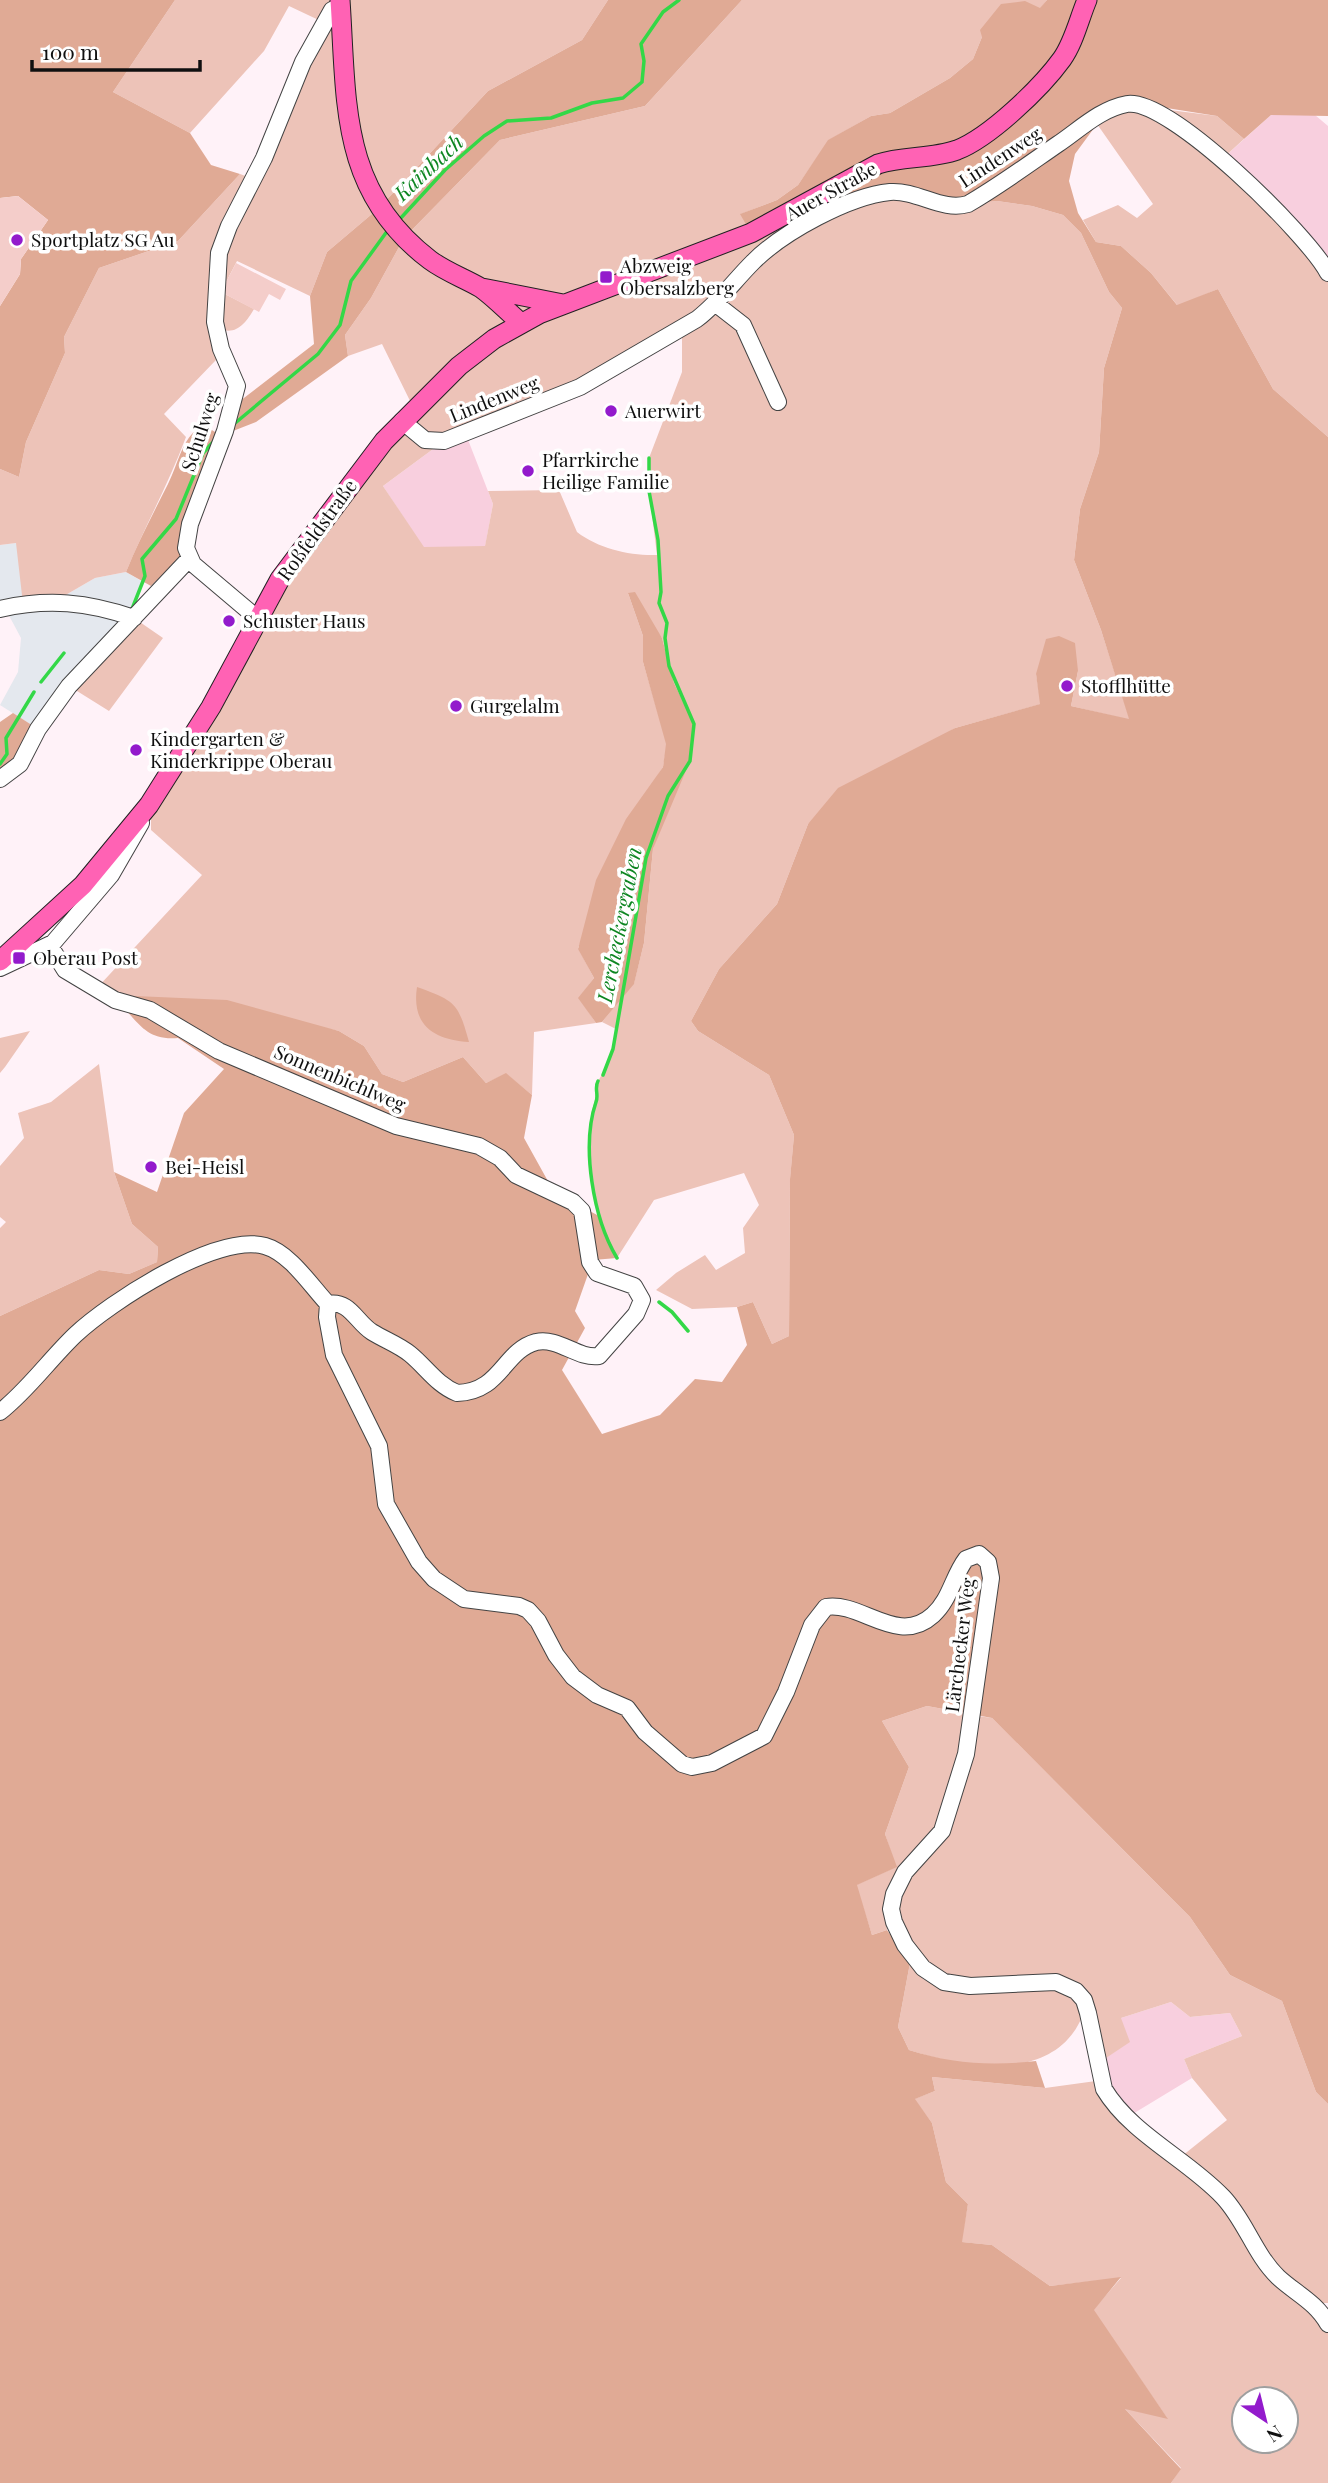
<svg xmlns="http://www.w3.org/2000/svg" width="1328" height="2483" font-family="'Playfair Display',serif">
	<style>
		.industrial { fill: #e4e8ee }
		.farmland { fill: #f8cfde }
		.green { fill: #edc3b8; fill-rule: evenodd }
		.forest { fill: #e0aa95 }
		.pitch { fill: #f4cdca }
		.lines { fill: none; stroke-linecap: round; stroke-linejoin: round }
		.stream { stroke: #33d847; stroke-width: 3.5 }
		.minor-casing { stroke: #434343; stroke-width: 18 }
		.major-casing { stroke: #212121; stroke-width: 21 }
		.minor { stroke: #fff; stroke-width: 16 }
		.major { stroke: #ff62b4; stroke-width: 19 }
		.poi-dot { fill: #931bcc; stroke: #fff; stroke-width: 2.5 }
		.labels { text-anchor: middle; stroke-width: 7; stroke-linejoin: round; paint-order: stroke }
		.street-label { font-size: 19px; fill: #101010; stroke: #fff }
		.poi-label { font-size: 19px; fill: #101010; stroke: #fff; text-anchor: start }
		.water-label { font-size: 21px; font-style: italic; fill: #0e8622; stroke: #fff }
	</style>
	<rect width="100%" height="100%" fill="#fff2f8"/>
	<path class="industrial" d="M16,543L57,600L95,578L126,572L143,582L132,609L38,729L0,705L18,672L21,638L5,608L0,609V545Z"/>
	<path class="farmland" d="M1271,115H1315L1328,126V273L1221,160Z
		M465,432L493,504L485,547H423L383,486L444,441Z
		M1171,2002L1190,2017L1230,2013L1242,2036L1184,2059L1192,2078L1131,2115L1112,2096L1102,2056L1121,2018Z"/>
	<path class="green" d="M175,0H608L582,40L488,91L379,208L327,252L310,296L237,261L221,292L254,309C247,321 238,334 223,330L216,360L164,414L186,437C169,483 145,526 126,572L95,578L57,600L23,604L16,543L0,545V469L19,477L26,442L65,353L64,337L99,268L178,241L240,174L254,179L325,23L289,6L264,51L190,133L113,92Z
		M742,0H1047L1040,9L982,37L973,59L950,78L890,113L871,116L829,140L798,185L777,200L741,214L773,223L873,196L968,204L997,201L1032,206L1063,215L1081,233L1109,292L1122,308L1104,368L1099,452L1080,509L1074,560L1101,630L1130,720L1071,706L1078,671L1036,674L1041,704L955,728L808,824L777,904L719,969L691,1021L698,1031L769,1075L794,1135L790,1180L789,1336L772,1344L753,1302L737,1307L692,1309L656,1290L676,1273L705,1255L716,1270L745,1253L743,1228L759,1205L744,1173L654,1200L617,1258C590,1213 590,1168 591,1117C592,1105 598,1099 595,1086L609,1063L616,1029L602,1022L634,983L644,943L653,849L694,724L674,683L662,638L628,593L643,636V662L667,744L663,767L647,793L578,948L594,978L579,998L596,1023L534,1032L532,1095L506,1074L486,1083L463,1057L403,1082L382,1074L364,1046L339,1031L293,1021L115,1000L96,989L202,875L151,830V818L258,619L414,409L382,344L348,356L345,335L371,298L404,238L500,140L645,106ZM682,330V372L649,458V491L657,555C631,556 599,549 577,532L559,490L488,491L493,504L485,546L424,547L383,486L444,441L580,387Z
		M1146,107L1217,116L1244,139L1221,160L1328,273V437L1273,389L1218,289L1178,306L1151,273L1121,246L1096,242L1083,220L1118,205L1137,218L1153,204L1097,124L1113,113Z
		M134,618L163,638L109,711L69,686Z
		M30,1031L5,1067L0,1073V1038Z
		M99,1064L114,1172L132,1224L158,1247L157,1262L129,1274L99,1270L0,1316V1228L6,1222L0,1217V1166L24,1138L18,1113L51,1102Z
		M927,1706L970,1714L942,1821L885,1905L887,1930L872,1935L856,1885L896,1867L885,1834L909,1767L882,1721Z
		M978,1716L992,1718L1190,1917L1230,1975L1282,2001L1316,2092L1328,2104V2303H1321L1282,2276L1182,2156L1227,2120L1192,2078L1184,2059L1242,2036L1230,2013L1190,2017L1171,2002L1121,2018L1130,2042L1106,2058L1102,2056L1079,1989L971,1983L933,1974L896,1926L901,1889L937,1844Z
		M910,1963L923,1979L945,1989L1049,1987L1070,1993L1084,2012C1058,2084 967,2069 909,2050L898,2027Z
		M932,2077L1045,2088L1096,2081L1192,2171L1328,2332V2483H1171L1181,2468L1124,2408L1167,2418L1093,2310L1121,2278L1050,2286L992,2245L961,2242L968,2204L946,2182L932,2123L914,2099L935,2091ZM1244,2399H1286V2441H1244Z"/>
	<path class="forest" d="M0,0H175L113,92L190,133L211,165L240,174L178,241L99,268L64,337L65,353L26,442L19,477L0,469V306L20,274L21,259L48,220L18,196L0,198Z
		M608,0H742L645,106L500,140L404,238L371,298L345,335L348,356L256,422L233,431L240,401L314,344L310,296L327,252L379,208L488,91L582,40Z
		M1047,0H1328V116L1271,115L1244,139L1217,116L1135,103L1097,124L1075,154L1069,181L1078,213L1096,242L1121,246L1151,273L1177,305L1218,289L1273,389L1328,437V2104L1316,2092L1282,2001L1230,1975L1190,1917L992,1718L927,1706L882,1721L909,1767L885,1834L897,1867L857,1885L872,1935L887,1930L910,1963L898,2027L909,2050C952,2064 992,2066 1036,2061L1045,2088L932,2077L935,2091L915,2099L932,2123L946,2182L968,2204L962,2242L992,2245L1050,2286L1121,2277L1094,2310L1168,2419L1125,2409L1181,2469L1171,2483H0V1316L99,1270L129,1274L157,1262L158,1247L132,1224L114,1172L157,1192L184,1113L224,1069L178,1038C143,1041 138,1019 115,1000L135,996L227,1000L339,1031L364,1046L382,1074L403,1082L463,1057L486,1083L506,1073L532,1095L524,1138L554,1192L599,1216L617,1258L593,1260L575,1311L585,1328L562,1370L602,1434L660,1415L695,1379L722,1382L747,1345L737,1307L753,1302L772,1344L789,1336L790,1179L794,1135L769,1075L698,1031L691,1021L719,969L777,904L808,824L838,788L955,728L1040,704L1036,674L1046,639L1059,636L1075,643L1078,671L1071,706L1129,719L1101,630L1074,560L1080,509L1099,452L1104,368L1122,308L1109,292L1081,233L1063,215L1032,206L997,201L969,204L901,192L810,223L791,213L751,233L740,214L777,200L798,185L828,140L871,116L890,113L950,78L973,59L982,37L980,30L1001,4L1025,1L1040,8Z
		M202,424L220,435L186,522L180,557L151,586L126,572C138,542 153,514 168,484C180,460 180,442 202,424Z
		M635,592L662,638L674,683L694,724L690,761L653,849L644,943L634,984L602,1022L596,1023L578,998L594,978L578,949L596,880L626,819L663,767L666,744L643,662V636L628,593Z
		M13,713L38,729L0,779V722Z
		M417,987C455,1001 458,1002 469,1042C435,1040 411,1026 417,987Z"/>
	<path class="pitch" d="M18,196L48,220L21,259L20,274L0,306V198Z
		M236,263L286,289L280,300L269,294L259,312L221,292Z"/>
	<g class="lines">
		<path class="stream" d="M399,220L445,170L484,136L507,121L551,118L592,103L623,98L642,82L644,61L641,44L663,12L679,0
			M234,424L318,354L340,325L351,281L388,230
			M132,609L145,576L142,559L176,519L203,453L215,440
			M41,682L64,653
			M0,764L7,754L6,738L34,692
			M603,1075L613,1049L646,858L668,796L690,761L694,724L669,666L665,638L667,623L659,603L661,592L658,540L649,491V458
			M598,1081C594,1088 599,1095 596,1102C581,1146 593,1218 617,1258
			M659,1302L672,1312L688,1331"/>
		<g class="minor-casing">
			<path id="minor" d="M716,304L743,325L778,402
				M402,421L425,440L444,441L580,387L697,319C719,302 734,281 753,262C783,232 849,196 890,192C918,190 942,212 968,204C999,186 1029,164 1058,144C1079,130 1100,109 1127,104C1169,97 1308,235 1328,273
				M0,609C48,598 88,602 134,618
				M258,619L193,564L186,548L190,524L225,431L237,386L221,349L215,322L219,253L229,226L264,158L303,62L332,10L340,6
				M0,779L20,764L38,729L69,686L189,559
				M0,968L53,943L111,875L141,823
				M328,1304L327,1317L334,1355L379,1446L386,1504L419,1562L434,1579L464,1599L519,1606L528,1610L538,1621L556,1655L573,1677L597,1695L627,1708L645,1732L682,1764L692,1767L712,1763L764,1736L786,1692L812,1625L826,1607C861,1601 898,1647 933,1615C950,1600 953,1576 966,1559L979,1554L988,1562L991,1578L966,1754L942,1831L905,1872L894,1894L891,1909L894,1922L905,1945L923,1968L944,1982L970,1986L1056,1982L1076,1991L1084,2000L1088,2013L1104,2089C1131,2134 1187,2159 1223,2197C1245,2220 1255,2255 1278,2277C1295,2293 1316,2302 1328,2324
				M0,1412C28,1390 49,1360 75,1335C109,1303 217,1232 265,1246C290,1253 311,1286 328,1304C350,1300 356,1322 372,1332C385,1340 399,1345 410,1354C426,1367 437,1385 457,1393C501,1392 503,1351 536,1342C559,1337 577,1359 599,1356L636,1314L642,1300L634,1286L597,1273L590,1262L582,1211L573,1202L516,1175L500,1158L479,1146L396,1126L219,1051L150,1010L115,1000L65,970L50,946"/>
		</g>
		<g class="major-casing">
			<path id="major" d="M340,0C347,102 339,191 430,260C446,272 464,278 481,288C495,298 508,312 521,323
				M482,288L563,304
				M0,961L83,885L149,805L211,707L280,579L384,441L459,366L494,339L539,314L751,233L878,164C903,156 932,159 957,150C990,137 1041,88 1062,59C1074,42 1079,19 1087,0"/>
		</g>
		<use href="#minor" class="minor"/>
		<use href="#major" class="major"/>
	</g>
	<g class="poi-dot">
		<circle cx="17" cy="240" r="7"/>
		<rect x="599" y="270" width="14" height="14" rx="3.5"/>
		<circle cx="611" cy="411" r="7"/>
		<circle cx="528" cy="471" r="7"/>
		<circle cx="229" cy="621" r="7"/>
		<circle cx="1067" cy="686" r="7"/>
		<circle cx="456" cy="706" r="7"/>
		<circle cx="136" cy="750" r="7"/>
		<rect x="12" y="951" width="14" height="14" rx="3.5"/>
		<circle cx="151" cy="1167" r="7"/>
	</g>
	<g class="labels">
		<g class="street-label">
			<text transform="translate(1000 157) rotate(-33)" y="7">Lindenweg</text>
			<text transform="translate(831 191) rotate(-29)" y="7">Auer Straße</text>
			<text transform="translate(494 399) rotate(-22)" y="7">Lindenweg</text>
			<text transform="translate(200 432) rotate(-72)" y="7">Schulweg</text>
			<text transform="translate(317 530) rotate(-54)" y="7">Roßfeldstraße</text>
			<text transform="translate(340 1078) rotate(23)" y="7">Sonnenbichlweg</text>
			<text transform="translate(960 1645) rotate(-83)" y="7">Lärchecker Weg</text>
		</g>
		<g class="poi-label">
			<text x="31" y="247">Sportplatz SG Au</text>
			<text x="620" y="273">Abzweig<tspan x="620" dy="22">Obersalzberg</tspan></text>
			<text x="625" y="418">Auerwirt</text>
			<text x="542" y="467">Pfarrkirche<tspan x="542" dy="22">Heilige Familie</tspan></text>
			<text x="243" y="628">Schuster Haus</text>
			<text x="1081" y="693">Stofflhütte</text>
			<text x="470" y="713">Gurgelalm</text>
			<text x="150" y="746">Kindergarten &amp;<tspan x="150" dy="22">Kinderkrippe Oberau</tspan></text>
			<text x="33" y="965">Oberau Post</text>
			<text x="165" y="1174">Bei-Heisl</text>
		</g>
		<g class="water-label">
			<text transform="translate(429 168) rotate(-43)" y="7">Kainbach</text>
			<text transform="translate(620 925) rotate(-79)" y="7">Lercheckergraben</text>
		</g>
	</g>
	<g transform="translate(1265 2420) rotate(145)"><circle r="33" fill="#ffffff" stroke="#9f9f9f" stroke-width="2"/>
	<path d="M0-5L12 26L0 18L-12 26Z" fill="#931bcc"/>
	<text y="-10" font-size="19" font-weight="bold" text-anchor="middle" fill="#101010">N</text>
	</g>
	<path d="M32 60v10h168v-10" fill="none" stroke="#101010" stroke-width="3.5"/>
	<text x="42" y="60" font-size="21" fill="#101010" stroke="#ffffff" stroke-width="5" paint-order="stroke">100 m</text>
</svg>
